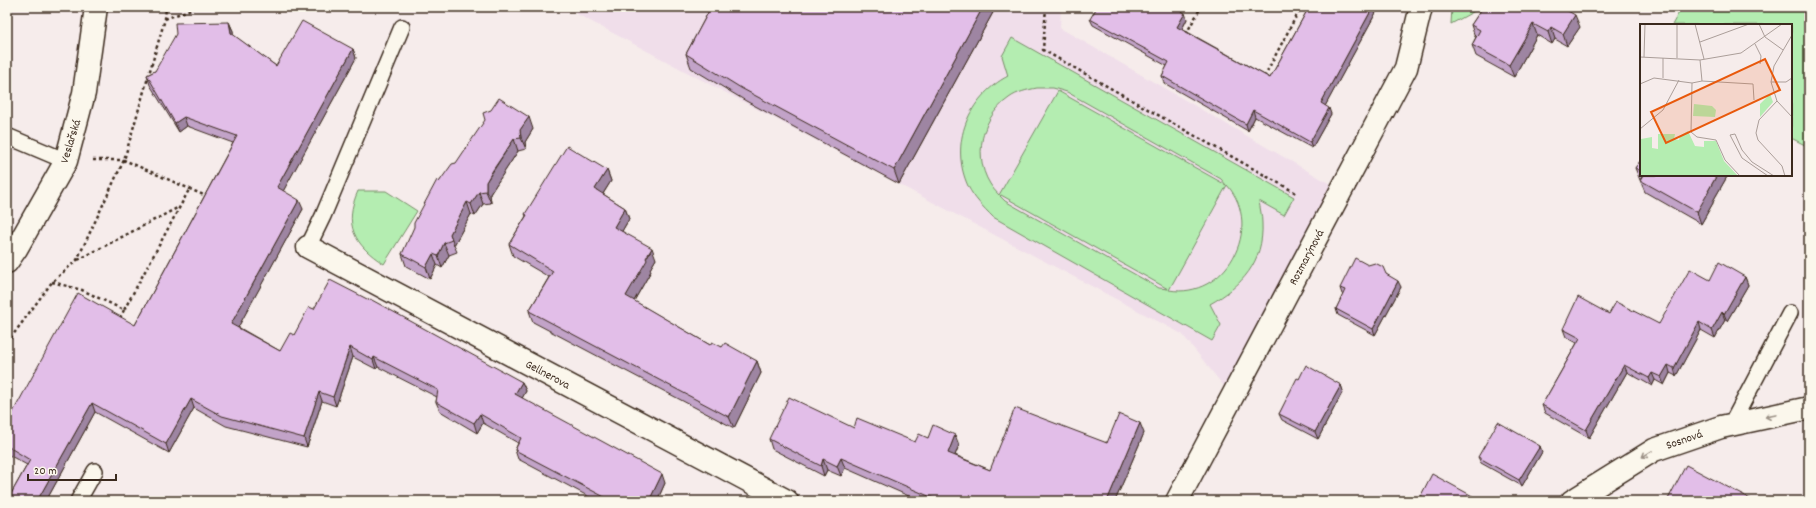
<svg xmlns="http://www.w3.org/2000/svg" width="1816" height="508" font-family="Dekko,sans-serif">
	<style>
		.built { fill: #f0deea }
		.green { fill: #b4edb1; stroke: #788c68; fill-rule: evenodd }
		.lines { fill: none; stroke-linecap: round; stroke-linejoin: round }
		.service-casing { stroke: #3b2a1e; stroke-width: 18 }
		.minor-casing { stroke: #3b2a1e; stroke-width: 25 }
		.tertiary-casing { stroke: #3b2a1e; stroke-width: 25 }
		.path { stroke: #3b2a1e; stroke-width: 2.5; stroke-dasharray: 3 3; stroke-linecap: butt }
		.service { stroke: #fbf7ec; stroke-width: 15 }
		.minor { stroke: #fbf7ec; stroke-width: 22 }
		.tertiary { stroke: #fbf7ec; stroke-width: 22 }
		.wall { fill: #c2a3c8; stroke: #3b2a1e }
		.shaded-wall { fill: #9e85a2; stroke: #3b2a1e }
		.building { fill: #e2bee8; stroke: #3b2a1e }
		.oneway { stroke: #9b9085 }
		.labels { text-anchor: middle; stroke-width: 3; stroke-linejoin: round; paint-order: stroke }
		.street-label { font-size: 12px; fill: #3b2a1e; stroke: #fbf7ec }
		.inset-road { fill: none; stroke: #ab9e99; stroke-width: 1 }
		.view { fill: #e8590c; fill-opacity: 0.15; stroke: #e8590c; stroke-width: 2 }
		.inset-edge { fill: none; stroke: #3b2a1e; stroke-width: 2 }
	</style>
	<rect width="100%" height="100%" fill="#f6eceb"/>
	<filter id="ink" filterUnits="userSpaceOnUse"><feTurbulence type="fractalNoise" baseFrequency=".025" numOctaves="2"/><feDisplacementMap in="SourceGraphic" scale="8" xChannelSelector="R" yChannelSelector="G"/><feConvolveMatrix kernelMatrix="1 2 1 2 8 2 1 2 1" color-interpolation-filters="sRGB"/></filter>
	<g filter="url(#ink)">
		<path class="built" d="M579,7H1061L1060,28L1332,185L1227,390L1182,334L575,13Z"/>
		<path class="green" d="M1452,7H1482L1451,24Z
			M1682,7H1809V147L1791,138V25H1672Z
			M1012,38L1294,197L1284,215L1259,201C1260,208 1262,216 1262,223C1264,262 1242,286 1210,304L1221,325L1212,341L993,217C983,207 974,198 968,186C949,144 968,97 1008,76L1002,56ZM1037,88H1053L1067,92L1221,179L1226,185L1058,91L999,195C971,168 977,120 1009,98C1017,92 1027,90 1037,88ZM1227,185C1265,228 1225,300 1169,290ZM1000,196L1001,195L1168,289L1159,288L1005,201Z
			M358,191H386L417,211L384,264C354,245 343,224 358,191Z"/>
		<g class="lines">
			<g class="service-casing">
				<path id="service" d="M7,136L66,161
					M308,247L323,216L402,27
					M1731,425L1790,313
					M78,501L95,471"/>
			</g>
			<g class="minor-casing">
				<path id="minor" d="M308,247L787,501
					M1177,501L1406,68L1421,7
					M1572,501L1654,450L1721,427L1809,408"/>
			</g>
			<g class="tertiary-casing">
				<path id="tertiary" d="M7,262L16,249L66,161L84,93L96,7"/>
			</g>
			<path class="path" d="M1046,7L1043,50L1298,194
				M165,19L197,7
				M1186,34L1201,7
				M1264,77L1300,9L1296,7
				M93,160H124L208,197
				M78,260L179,207
				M52,282L82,290L124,310L190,188
				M120,318L124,310
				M7,343L52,282L77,260L124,160L165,19L166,7"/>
			<use href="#service" class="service"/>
			<use href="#minor" class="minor"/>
			<use href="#tertiary" class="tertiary"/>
		</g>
		<path class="wall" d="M711,7H996L899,184L746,101L691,68L686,54Z
			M1309,7H1379L1325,106L1331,114L1312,148L1255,117L1248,131L1164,83L1162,76L1167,66L1093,25L1090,19H1187L1182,29L1270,78Z
			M1483,7L1580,27L1567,46L1555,39L1552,44L1537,35L1514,77L1476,56L1472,45L1476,37H1475L1471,25Z
			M229,22L233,31V35L276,66L353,49L356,58L283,191L303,209L238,327L280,351L294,335L314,309L522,382L526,391L522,398L665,483L657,501H597L518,459L515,450L518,443L483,423L477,433L440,411L436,402L437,397L378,367L376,369L353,357L336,406L322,401L307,447L226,426L194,408L169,453L95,412L46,501H7L27,465L7,454V423L135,325L233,143L187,126L179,132L150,85L147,75L155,71Z
			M533,129L525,142L526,149L518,151L490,194L491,203L483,204L475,216L471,214L454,245L457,252L449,255L442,268L437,265L430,279L406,266L402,254L439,182L456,163Z
			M1641,160V175H1728L1713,201V203L1701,224L1645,192L1635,168Z
			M607,170L611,181L603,194L625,208L629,219L622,231L656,259L650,269L651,271L634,301L710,345L722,347L757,361L761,373L734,428L533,322L529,311L549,277L513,256L509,244L526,216L525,214Z
			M1386,274L1401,287L1375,335L1338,315L1336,309L1343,295L1342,294L1340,288Z
			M1745,277L1748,285L1727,321L1725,320L1715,338L1701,330L1676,376L1670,373L1664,385L1655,380L1652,386L1627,372L1589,438L1545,413L1542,405L1577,343L1566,337L1563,329L1609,314L1659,324L1710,280Z
			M1299,379L1341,385L1343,391L1318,439L1282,420L1279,414Z
			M854,428L915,442L928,438L959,445L955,455L990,470L1144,433L1115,501H920L845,468L841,476L827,470L824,476L772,449L769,439Z
			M1540,446L1542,452L1522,486L1481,463L1478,457Z"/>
		<path class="shaded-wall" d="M983,7H996L899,184L894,170Z
			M1373,7H1379L1323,110L1321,103Z
			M1185,13L1187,19L1180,33L1177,27Z
			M1575,15L1580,27L1567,46L1563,34Z
			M229,22L233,31L234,42L231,33Z
			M1533,24L1537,35L1514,77L1509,65Z
			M1551,27L1555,39L1552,44L1548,32Z
			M353,49L356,58L280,197L277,187Z
			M1329,108L1331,114L1312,148L1310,142Z
			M1253,110L1255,117L1248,131L1246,124Z
			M184,117L187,126L179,132L175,123Z
			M529,117L533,129L525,142L526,149L521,138L520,130Z
			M514,139L518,151L490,194L491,203L486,191V182Z
			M607,170L611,181L599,200L595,189Z
			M1717,175H1728L1713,201V203L1701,224L1697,212L1708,191Z
			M479,192L483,204L475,216L471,204Z
			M299,200L303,209L235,333L231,324Z
			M467,202L471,214L454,245L450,234Z
			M625,208L629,219L618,238L614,227Z
			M444,243L449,255L442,268L438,256Z
			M652,248L656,259L650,269L651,271L630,308L626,296Z
			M433,254L437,265L430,279L426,267Z
			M1745,277L1748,285L1727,321L1724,314Z
			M1398,281L1401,287L1375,335L1373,329Z
			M1722,312L1725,320L1715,338L1712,330Z
			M1699,322L1701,330L1676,376L1674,368Z
			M350,347L353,357L336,406L333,397Z
			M374,357L378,367L376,369L373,360Z
			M757,361L761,373L734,428L729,417Z
			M1624,365L1627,372L1589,438L1586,430Z
			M1668,365L1670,373L1664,385L1661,377Z
			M1652,373L1655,380L1652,386L1649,378Z
			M522,382L526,391L519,404L515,394Z
			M1341,385L1343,391L1318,439L1315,432Z
			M319,392L322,401L307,447L304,438Z
			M191,399L194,408L169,453L166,444Z
			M92,403L95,412L46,501H37Z
			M480,414L483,423L477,433L474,423Z
			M1140,423L1144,433L1115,501H1107Z
			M955,435L959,445L952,463L948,453Z
			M1540,446L1542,452L1522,486L1519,480Z
			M841,458L845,468L841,476L837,466Z
			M823,459L827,470L824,476L821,466Z
			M662,474L665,483L657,501H649Z"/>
		<path class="building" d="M711,7H983L894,170L741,88L686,54Z
			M1097,7H1174L1185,13L1177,27L1270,78L1309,7H1373L1321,103L1329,108L1310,142L1253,110L1246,124L1162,76L1169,62L1090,19Z
			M1483,7H1561L1575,15L1563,34L1551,27L1548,32L1533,24L1509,65L1472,45L1480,30L1471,25Z
			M302,21L353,49L277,187L299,200L231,324L280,351L290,333L294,335L309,307L314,309L330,280L369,300L370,299L522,382L515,394L662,474L649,501H612L515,450L521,438L480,414L474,423L436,402L438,390L374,357L373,360L350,347L333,397L319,392L304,438L222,416L191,399L166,444L92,403L37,501H7L30,460L7,446V423L78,293L135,325L237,136L184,117L175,123L147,75L155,71L176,34L175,23L229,22L231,33L276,66Z
			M499,98L529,117L520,130L521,138L514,139L493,170L486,182V191L479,192L471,204L467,202L450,234L452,240L444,243L438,256L433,254L426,267L402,254L414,227V223L437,180L439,182L452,164L456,163L485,120L483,113L491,110Z
			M567,146L607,170L595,189L625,208L614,227L652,248L646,258L647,260L626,296L710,345L712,342L722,347L725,343L757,361L729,417L529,311L553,271L509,244L527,215L525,214Z
			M1641,160V171L1635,168Z
			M1643,175H1717L1708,191H1709L1697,212L1640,180Z
			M1355,258L1368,265L1375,263L1383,267L1386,274L1398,281L1373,329L1336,309L1345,290L1340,288Z
			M1719,262L1745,277L1724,314L1722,312L1712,330L1699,322L1674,368L1668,365L1661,377L1652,373L1649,378L1624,365L1586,430L1542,405L1580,338L1563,329L1578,297L1609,314L1616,302L1659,324L1690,269L1710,280Z
			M1306,365L1341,385L1315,432L1279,414L1297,378L1299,379Z
			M789,397L854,428L857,418L915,442L919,434L928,438L933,425L955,435L948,453L990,470L1015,408L1107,443L1119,414L1140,423L1107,501H940L841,458L837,466L823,459L821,466L769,439Z
			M1498,422L1540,446L1519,480L1478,457Z
			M1686,465L1754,501H1667Z
			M1432,474L1476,498L1474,501H1418Z
			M1236,499L1240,501H1234Z"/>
		<defs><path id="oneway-shaft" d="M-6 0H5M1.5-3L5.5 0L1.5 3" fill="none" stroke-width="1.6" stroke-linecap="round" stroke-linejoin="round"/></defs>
		<g class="oneway">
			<use href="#oneway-shaft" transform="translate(1771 416) rotate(168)"/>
			<use href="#oneway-shaft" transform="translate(1647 454) rotate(148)"/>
		</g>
	</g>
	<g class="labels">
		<g class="street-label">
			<text transform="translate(70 141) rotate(-73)" y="4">Veslařská</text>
			<text transform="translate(1306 257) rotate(-62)" y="4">Rozmarýnová</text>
			<text transform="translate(548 374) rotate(28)" y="4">Gellnerova</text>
			<text transform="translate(1684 439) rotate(-19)" y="4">Sosnová</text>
		</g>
	</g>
	<g transform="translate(1640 24)">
		<rect width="152" height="152" fill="#f6eceb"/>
		<path d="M130,70L133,78L120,93V80ZM54,80L72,82L76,86L75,93L53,92ZM48,107L55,122L64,123V117H76L84,137L98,152H0L1,115L12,113V124L18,125V110H35L34,115L39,116L40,112Z" fill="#b4edb1"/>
		<path class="inset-road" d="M55,0L64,35M119,0L125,13L143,26M152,11L134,42L131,58L137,77L152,93M60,18L109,0M115,20L121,32L120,40M0,33L60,36L101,29L142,0M4,33L5,0M37,34V0M60,36L62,57M23,54V34M131,58H146L152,54M52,59L51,108L57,113L76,116L85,136L100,152M0,60L14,54L52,59L62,57L113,60L114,76M137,77L119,96L116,109L118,116L142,142L145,152M0,105L23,86L39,56M128,152L102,134L90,111L95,110L102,126L112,138L134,152"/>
		<path class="view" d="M125,35L140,66L26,119L11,88Z"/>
		<rect width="152" height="152" class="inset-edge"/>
	</g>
	<rect width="1816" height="508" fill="none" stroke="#fbf7ec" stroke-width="24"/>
	<rect x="12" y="12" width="1792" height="484" fill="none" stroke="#3b2a1e" stroke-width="1.5" filter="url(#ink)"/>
	<path d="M28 474v6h88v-6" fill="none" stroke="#3b2a1e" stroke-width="2"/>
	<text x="34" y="474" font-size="12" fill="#3b2a1e" stroke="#fbf7ec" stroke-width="3" paint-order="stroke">20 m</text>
</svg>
